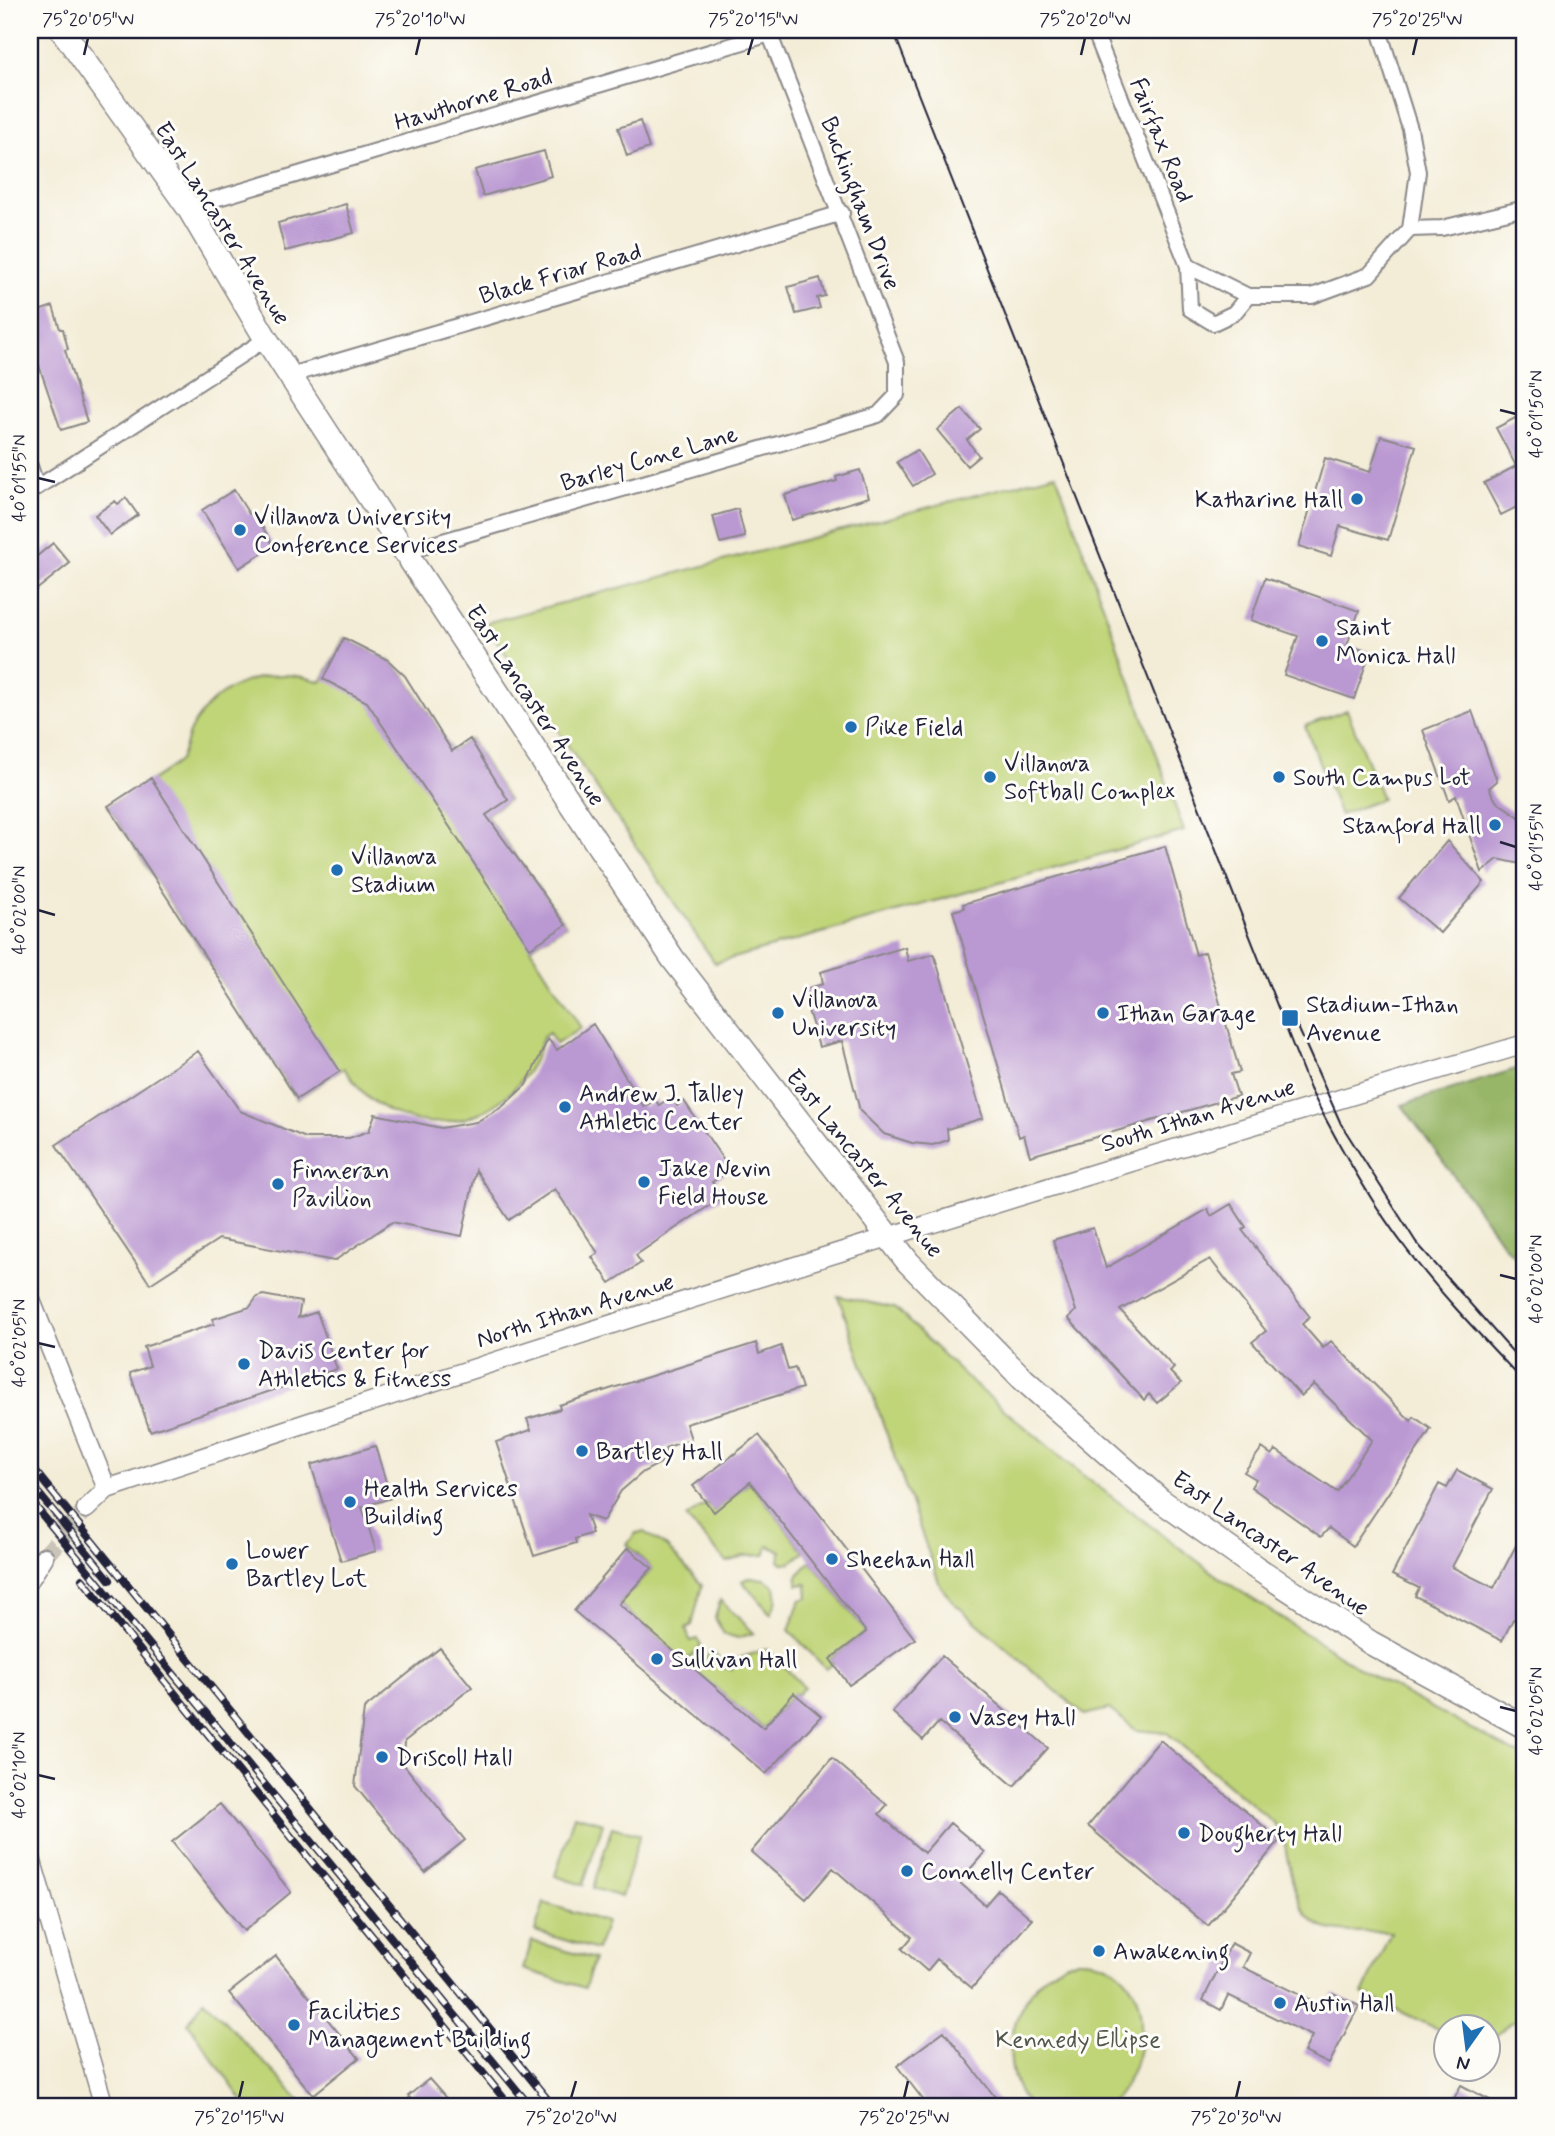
<svg xmlns="http://www.w3.org/2000/svg" width="1555" height="2136" font-family="Mynerve,sans-serif">
	<style>
		.green { fill: #c0d478; stroke: #717b5a; stroke-width: 2 }
		.forest { fill: #98b668; stroke: #5d6c52; stroke-width: 2 }
		.building { fill: #ba98d2 }
		.lines { fill: none; stroke-linecap: round; stroke-linejoin: round }
		.tertiary-tunnel { stroke: #c9c4b7; stroke-width: 18; stroke-dasharray: 18 9; stroke-linecap: butt }
		.minor-casing { stroke: #8a8788; stroke-width: 18 }
		.tertiary-casing { stroke: #8a8788; stroke-width: 21 }
		.trunk-casing { stroke: #8a8788; stroke-width: 26 }
		.minor { stroke: #fff; stroke-width: 14 }
		.tertiary { stroke: #fff; stroke-width: 18 }
		.trunk { stroke: #fff; stroke-width: 23 }
		.tram { stroke: #22223b; stroke-width: 2 }
		.rail-casing { stroke: #22223b; stroke-width: 8 }
		.rail { stroke: #fdfcf7; stroke-width: 5; stroke-dasharray: 16; stroke-linecap: butt }
		.ticks { fill: none; stroke: #22223b; stroke-width: 2.5 }
		.poi-dot { fill: #1f6fb2; stroke: #fdfcf7; stroke-width: 2.5 }
		.labels { text-anchor: middle; stroke-width: 6; stroke-linejoin: round; paint-order: stroke }
		.street-label { font-size: 24px; fill: #22223b; stroke: #fdfcf7 }
		.poi-label { font-size: 24px; fill: #22223b; stroke: #fdfcf7; text-anchor: start }
		.park-label { font-size: 24px; fill: #51574d; stroke: #fdfcf7 }
		.neatline { fill: none; stroke: #22223b; stroke-width: 2.5 }
		.ticks-label { font-size: 18px; text-anchor: middle; fill: #22223b }
	</style>
	<rect width="100%" height="100%" fill="#fdfcf7"/>
	<filter id="ink" filterUnits="userSpaceOnUse"><feTurbulence type="fractalNoise" baseFrequency=".0143" numOctaves="2"/><feDisplacementMap in="SourceGraphic" scale="14" xChannelSelector="R" yChannelSelector="G"/><feConvolveMatrix kernelMatrix="1 2 1 2 8 2 1 2 1" color-interpolation-filters="sRGB"/></filter>
	<filter id="wash" filterUnits="userSpaceOnUse"><feTurbulence type="fractalNoise" baseFrequency=".00686" numOctaves="4" result="noise"/><feDisplacementMap in="SourceGraphic" scale="28" xChannelSelector="R" yChannelSelector="G"/><feGaussianBlur stdDeviation="1.57" result="paint"/><feColorMatrix in="noise" values="0 0 0 0 0 0 0 0 0 0 0 0 0 0 0 0 0 1.4 0 .05"/><feComposite in="paint" operator="in"/></filter>
	<g filter="url(#wash)">
		<rect width="100%" height="100%" fill="#f3ecd6"/>
		<path class="green" d="M1056,474L1184,831L715,963L485,623Z
			M344,638L388,660L405,676L452,751L470,739L508,800L486,815L566,925L530,948L581,1028L556,1044L549,1033L543,1037C524,1109 442,1148 377,1104C363,1095 354,1082 344,1068L297,1099L108,806C121,798 173,769 180,759C185,750 186,738 191,729C217,682 272,664 321,682Z
			M1347,710L1382,799L1340,815L1305,726Z
			M838,1296L895,1308L969,1380L1080,1473L1220,1578L1367,1673L1525,1758V2016L1510,2023L1489,2042L1488,2028H1446V2033L1363,1994L1391,1932C1370,1931 1345,1934 1325,1928C1295,1920 1288,1863 1284,1838L1280,1840L1275,1824L1167,1733L1136,1730L1109,1709L1084,1715L954,1603L940,1585Z
			M750,1482L804,1552L790,1563L782,1564L779,1561L781,1551L768,1546L765,1555L744,1556L727,1562L686,1518L707,1503L714,1511Z
			M644,1532L667,1547L702,1585L692,1625L686,1628L690,1641L698,1639L701,1646L686,1662L619,1604L652,1569L627,1544L636,1533Z
			M811,1561L866,1632L830,1659L833,1664L826,1669L789,1630L800,1600L808,1598L807,1584L797,1585V1576Z
			M748,1578L765,1579L775,1587L777,1599L771,1614L742,1581Z
			M720,1600L752,1631L754,1633L738,1638L724,1634L715,1618Z
			M767,1649L804,1687L797,1695L794,1693L763,1728L696,1671L711,1652L719,1658L717,1666L732,1669L734,1660Z
			M574,1815L603,1823L583,1885L555,1876Z
			M612,1827L640,1835L621,1897L593,1888Z
			M544,1903L606,1922L597,1950L535,1931Z
			M532,1941L594,1959L585,1988L523,1969Z
			M1077,1960C1159,1958 1154,2063 1109,2106H1030C988,2062 1019,1972 1077,1960Z
			M204,2000L300,2100L295,2106H246L188,2023Z"/>
		<path class="forest" d="M1525,1066V1265L1506,1248L1402,1105Z"/>
		<g id="blocks">
			<path class="building" d="M640,121L649,148L627,156L618,128Z
				M544,151L551,176L483,196L475,170Z
				M346,204L354,233L285,251L278,223Z
				M820,278L825,296L817,298L820,308L796,314L788,287Z
				M53,306L60,329H63L68,349L65,350L87,422L61,430L30,339V326L36,324L33,313Z
				M962,409L980,429L967,440L979,456L967,466L937,430Z
				M1525,413V503L1501,515L1484,483L1516,466L1496,428Z
				M1381,436L1416,446L1388,540L1340,526L1331,556L1299,546L1325,458L1370,472Z
				M917,450L932,474L913,486L897,462Z
				M860,470L869,497L792,520L785,495L837,481L836,477Z
				M234,490L249,514L254,513L274,546L239,568L202,510Z
				M126,498L138,515L110,535L95,515L115,501L118,504Z
				M738,509L745,537L720,543L713,516Z
				M53,543L70,563L30,595V562Z
				M1265,578L1359,611L1347,645L1370,652L1354,699L1284,675L1298,636L1251,620Z
				M344,638L388,660L405,676L452,751L470,739L508,800L486,815L566,925L530,948L367,702L323,679Z
				M1472,711L1497,781L1489,788L1496,801L1525,821V865L1498,859L1482,872L1456,796L1449,800L1423,730Z
				M151,778L340,1071L297,1099L108,806Z
				M1447,841L1484,882L1440,933L1399,898Z
				M1165,846L1196,955L1205,952L1240,1072L1231,1074L1238,1096L1030,1156L1024,1135L1019,1137L953,911L964,908L963,904Z
				M905,947L908,961L934,954L983,1118L947,1129L948,1140L933,1145L912,1143L884,1134L860,1111L842,1041L819,1047L802,990L823,984L821,972Z
				M593,1024L644,1107L655,1100L659,1105L672,1097L677,1106L684,1101L730,1170L712,1182L722,1197L636,1255L641,1263L610,1283L592,1257L598,1253L555,1189L509,1220L476,1170L462,1236L392,1222L334,1261L219,1239L150,1284L56,1145L198,1051L240,1111L306,1138H349L369,1131L375,1114L441,1128L476,1122L502,1107L526,1085L548,1039L557,1050Z
				M1231,1204L1246,1227L1242,1230L1310,1317L1302,1324L1323,1348L1331,1341L1411,1421L1414,1417L1431,1429L1353,1546L1329,1528L1321,1537L1251,1487L1256,1479L1244,1472L1262,1448L1272,1455L1276,1450L1337,1492L1372,1440L1314,1384L1301,1396L1252,1342L1266,1331L1210,1259L1120,1310L1174,1368L1170,1372L1181,1383L1157,1403L1149,1394L1144,1400L1068,1318L1076,1311L1053,1240L1093,1228L1106,1268L1208,1209L1211,1216Z
				M263,1295L301,1302L298,1318L317,1312L337,1369L150,1431L130,1373L150,1366L144,1347L214,1324L213,1319L250,1307L257,1297Z
				M756,1343L759,1354L781,1346L788,1370L795,1368L802,1388L686,1424L691,1439L665,1448L668,1459L643,1472L621,1491L603,1521L586,1515L592,1533L575,1539L576,1543L534,1556L496,1442L531,1430L527,1419L560,1409L559,1405Z
				M759,1435L915,1639L849,1685L830,1659L866,1632L750,1482L714,1512L693,1486Z
				M375,1446L391,1498L362,1507L376,1551L341,1561L311,1465Z
				M1457,1470L1493,1489L1452,1567L1494,1588L1525,1528V1625L1513,1619L1502,1641L1415,1596L1419,1588L1392,1575L1439,1484L1447,1488Z
				M628,1548L652,1568L619,1604L763,1728L794,1693L821,1716L766,1774L574,1611Z
				M440,1648L472,1687L405,1741L404,1765L465,1840L425,1872L355,1786L364,1709Z
				M942,1656L1048,1748L1014,1786L939,1722L923,1740L892,1712Z
				M1160,1740L1280,1840L1208,1926L1088,1826Z
				M832,1758L887,1805L879,1814L924,1853L950,1823L985,1852L959,1882L985,1905L998,1890L1032,1919L972,1988L937,1959L927,1971L902,1949L912,1937L833,1868L806,1899L751,1852Z
				M220,1804L291,1892L244,1931L172,1842Z
				M1231,1943L1250,1953L1243,1967L1326,2008L1333,1993L1359,2006L1329,2064L1304,2052L1312,2036L1228,1995L1221,2010L1203,2000Z
				M276,1956L359,2058L313,2095L229,1993Z
				M944,2031L1002,2106H928L897,2066Z
				M429,2079L453,2106H417L408,2096Z
				M1461,2085L1501,2106H1450Z"/>
		</g>
	</g>
	<g filter="url(#ink)">
		<use href="#blocks" fill-opacity="0" stroke="#8a8788" stroke-width="2"/>
		<g class="lines">
			<path class="tertiary-tunnel" d="M44,1557L86,1509"/>
			<g class="minor-casing">
				<path id="minor" d="M1094,30L1188,266L1190,309L1213,323L1234,313L1248,296
					M1379,30L1410,129L1418,172L1410,229
					M188,207L770,34
					M1410,229L1442,228L1525,208
					M1188,266L1248,296H1312L1369,275L1410,229
					M291,375L842,213
					M30,466L37,487
					M30,492L266,339
					M405,552L878,415L897,395V362L768,30"/>
			</g>
			<g class="tertiary-casing">
				<path id="tertiary" d="M30,1298L107,1489
					M86,1509L107,1489C577,1332 1050,1184 1525,1044
					M30,1579L44,1557
					M30,1855L104,2106"/>
			</g>
			<g class="trunk-casing">
				<path id="trunk" d="M62,30L188,207L266,339L405,552
					M411,561L673,959L908,1262L1024,1380L1160,1500L1255,1567L1371,1643L1525,1727"/>
			</g>
			<use href="#minor" class="minor"/>
			<use href="#tertiary" class="tertiary"/>
			<use href="#trunk" class="trunk"/>
			<path class="tram" d="M893,30L1310,1089C1338,1144 1370,1202 1407,1250C1443,1297 1485,1340 1525,1383
				M1293,1016L1341,1124L1416,1242L1525,1366"/>
			<g class="rail-casing">
				<path id="rail" d="M30,1465L553,2106
					M30,1483L110,1580
					M30,1500L530,2106
					M82,1579L510,2106"/>
			</g>
			<use href="#rail" class="rail"/>
		</g>
	</g>
	<path class="ticks" d="M84,55L88,38M416,55L420,38M748,55L753,38M1081,55L1085,38M1413,55L1417,38M1500,410L1516,414M38,478L55,482M1500,842L1516,847M38,910L55,915M1500,1275L1516,1279M38,1343L55,1347M1500,1707L1516,1711M38,1775L55,1779M239,2098L243,2081M571,2098L576,2081M904,2098L908,2081M1236,2098L1240,2081"/>
	<g class="poi-dot">
		<circle cx="1357" cy="499" r="7"/>
		<circle cx="240" cy="530" r="7"/>
		<circle cx="1322" cy="641" r="7"/>
		<circle cx="851" cy="727" r="7"/>
		<circle cx="990" cy="777" r="7"/>
		<circle cx="1279" cy="777" r="7"/>
		<circle cx="1495" cy="825" r="7"/>
		<circle cx="337" cy="870" r="7"/>
		<circle cx="778" cy="1013" r="7"/>
		<circle cx="1103" cy="1013" r="7"/>
		<rect x="1281" y="1009" width="18" height="18" rx="3.5"/>
		<circle cx="565" cy="1107" r="7"/>
		<circle cx="644" cy="1182" r="7"/>
		<circle cx="278" cy="1184" r="7"/>
		<circle cx="244" cy="1364" r="7"/>
		<circle cx="582" cy="1451" r="7"/>
		<circle cx="350" cy="1502" r="7"/>
		<circle cx="832" cy="1559" r="7"/>
		<circle cx="232" cy="1564" r="7"/>
		<circle cx="657" cy="1659" r="7"/>
		<circle cx="955" cy="1717" r="7"/>
		<circle cx="382" cy="1757" r="7"/>
		<circle cx="1184" cy="1833" r="7"/>
		<circle cx="907" cy="1871" r="7"/>
		<circle cx="1099" cy="1951" r="7"/>
		<circle cx="1280" cy="2003" r="7"/>
		<circle cx="294" cy="2025" r="7"/>
	</g>
	<g class="labels">
		<g class="street-label">
			<text transform="translate(473 99) rotate(-17)" y="8">Hawthorne Road</text>
			<text transform="translate(1162 140) rotate(68)" y="8">Fairfax Road</text>
			<text transform="translate(861 203) rotate(69)" y="8">Buckingham Drive</text>
			<text transform="translate(223 223) rotate(58)" y="8">East Lancaster Avenue</text>
			<text transform="translate(560 273) rotate(-16)" y="8">Black Friar Road</text>
			<text transform="translate(649 458) rotate(-16)" y="8">Barley Cone Lane</text>
			<text transform="translate(536 705) rotate(57)" y="8">East Lancaster Avenue</text>
			<text transform="translate(1198 1115) rotate(-17)" y="8">South Ithan Avenue</text>
			<text transform="translate(865 1163) rotate(51)" y="8">East Lancaster Avenue</text>
			<text transform="translate(575 1310) rotate(-17)" y="8">North Ithan Avenue</text>
			<text transform="translate(1271 1543) rotate(35)" y="8">East Lancaster Avenue</text>
		</g>
		<g class="poi-label">
			<text x="1343" y="507" text-anchor="end">Katharine Hall</text>
			<text x="254" y="524">Villanova University<tspan x="254" dy="28">Conference Services</tspan></text>
			<text x="1336" y="635">Saint<tspan x="1336" dy="28">Monica Hall</tspan></text>
			<text x="865" y="735">Pike Field</text>
			<text x="1004" y="771">Villanova<tspan x="1004" dy="28">Softball Complex</tspan></text>
			<text x="1293" y="785">South Campus Lot</text>
			<text x="1481" y="833" text-anchor="end">Stanford Hall</text>
			<text x="351" y="864">Villanova<tspan x="351" dy="28">Stadium</tspan></text>
			<text x="792" y="1007">Villanova<tspan x="792" dy="28">University</tspan></text>
			<text x="1306" y="1012">Stadium-Ithan<tspan x="1306" dy="28">Avenue</tspan></text>
			<text x="1117" y="1021">Ithan Garage</text>
			<text x="579" y="1101">Andrew J. Talley<tspan x="579" dy="28">Athletic Center</tspan></text>
			<text x="658" y="1176">Jake Nevin<tspan x="658" dy="28">Field House</tspan></text>
			<text x="292" y="1178">Finneran<tspan x="292" dy="28">Pavilion</tspan></text>
			<text x="258" y="1358">Davis Center for<tspan x="258" dy="28">Athletics &amp; Fitness</tspan></text>
			<text x="596" y="1459">Bartley Hall</text>
			<text x="364" y="1496">Health Services<tspan x="364" dy="28">Building</tspan></text>
			<text x="246" y="1558">Lower<tspan x="246" dy="28">Bartley Lot</tspan></text>
			<text x="846" y="1567">Sheehan Hall</text>
			<text x="671" y="1667">Sullivan Hall</text>
			<text x="969" y="1725">Vasey Hall</text>
			<text x="396" y="1765">Driscoll Hall</text>
			<text x="1198" y="1841">Dougherty Hall</text>
			<text x="921" y="1879">Connelly Center</text>
			<text x="1113" y="1959">Awakening</text>
			<text x="1294" y="2011">Austin Hall</text>
			<text x="308" y="2019">Facilities<tspan x="308" dy="28">Management Building</tspan></text>
		</g>
		<g class="park-label">
			<text x="1078" y="2047">Kennedy Ellipse</text>
		</g>
	</g>
	<rect width="1555" height="2136" fill="none" stroke="#fdfcf7" stroke-width="77"/>
	<g transform="translate(1467 2048) rotate(194)"><circle r="33" fill="#fdfcf7" stroke="#a5a5ac" stroke-width="2"/>
	<path d="M0-5L12 26L0 18L-12 26Z" fill="#1f6fb2"/>
	<text y="-10" font-size="19" font-weight="bold" text-anchor="middle" fill="#22223b">N</text>
	</g>
	<rect x="38" y="38" width="1478" height="2060" class="neatline"/>
	<g class="ticks-label">
		<text x="88" y="25">75°20'05"W</text>
		<text x="420" y="25">75°20'10"W</text>
		<text x="753" y="25">75°20'15"W</text>
		<text x="1085" y="25">75°20'20"W</text>
		<text x="1417" y="25">75°20'25"W</text>
		<text transform="translate(1536 414) rotate(-90)" y="6">40°01'50"N</text>
		<text transform="translate(19 478) rotate(-90)" y="6">40°01'55"N</text>
		<text transform="translate(1536 847) rotate(-90)" y="6">40°01'55"N</text>
		<text transform="translate(19 910) rotate(-90)" y="6">40°02'00"N</text>
		<text transform="translate(1536 1279) rotate(-90)" y="6">40°02'00"N</text>
		<text transform="translate(19 1343) rotate(-90)" y="6">40°02'05"N</text>
		<text transform="translate(1536 1711) rotate(-90)" y="6">40°02'05"N</text>
		<text transform="translate(19 1775) rotate(-90)" y="6">40°02'10"N</text>
		<text x="239" y="2123">75°20'15"W</text>
		<text x="571" y="2123">75°20'20"W</text>
		<text x="904" y="2123">75°20'25"W</text>
		<text x="1236" y="2123">75°20'30"W</text>
	</g>
</svg>
